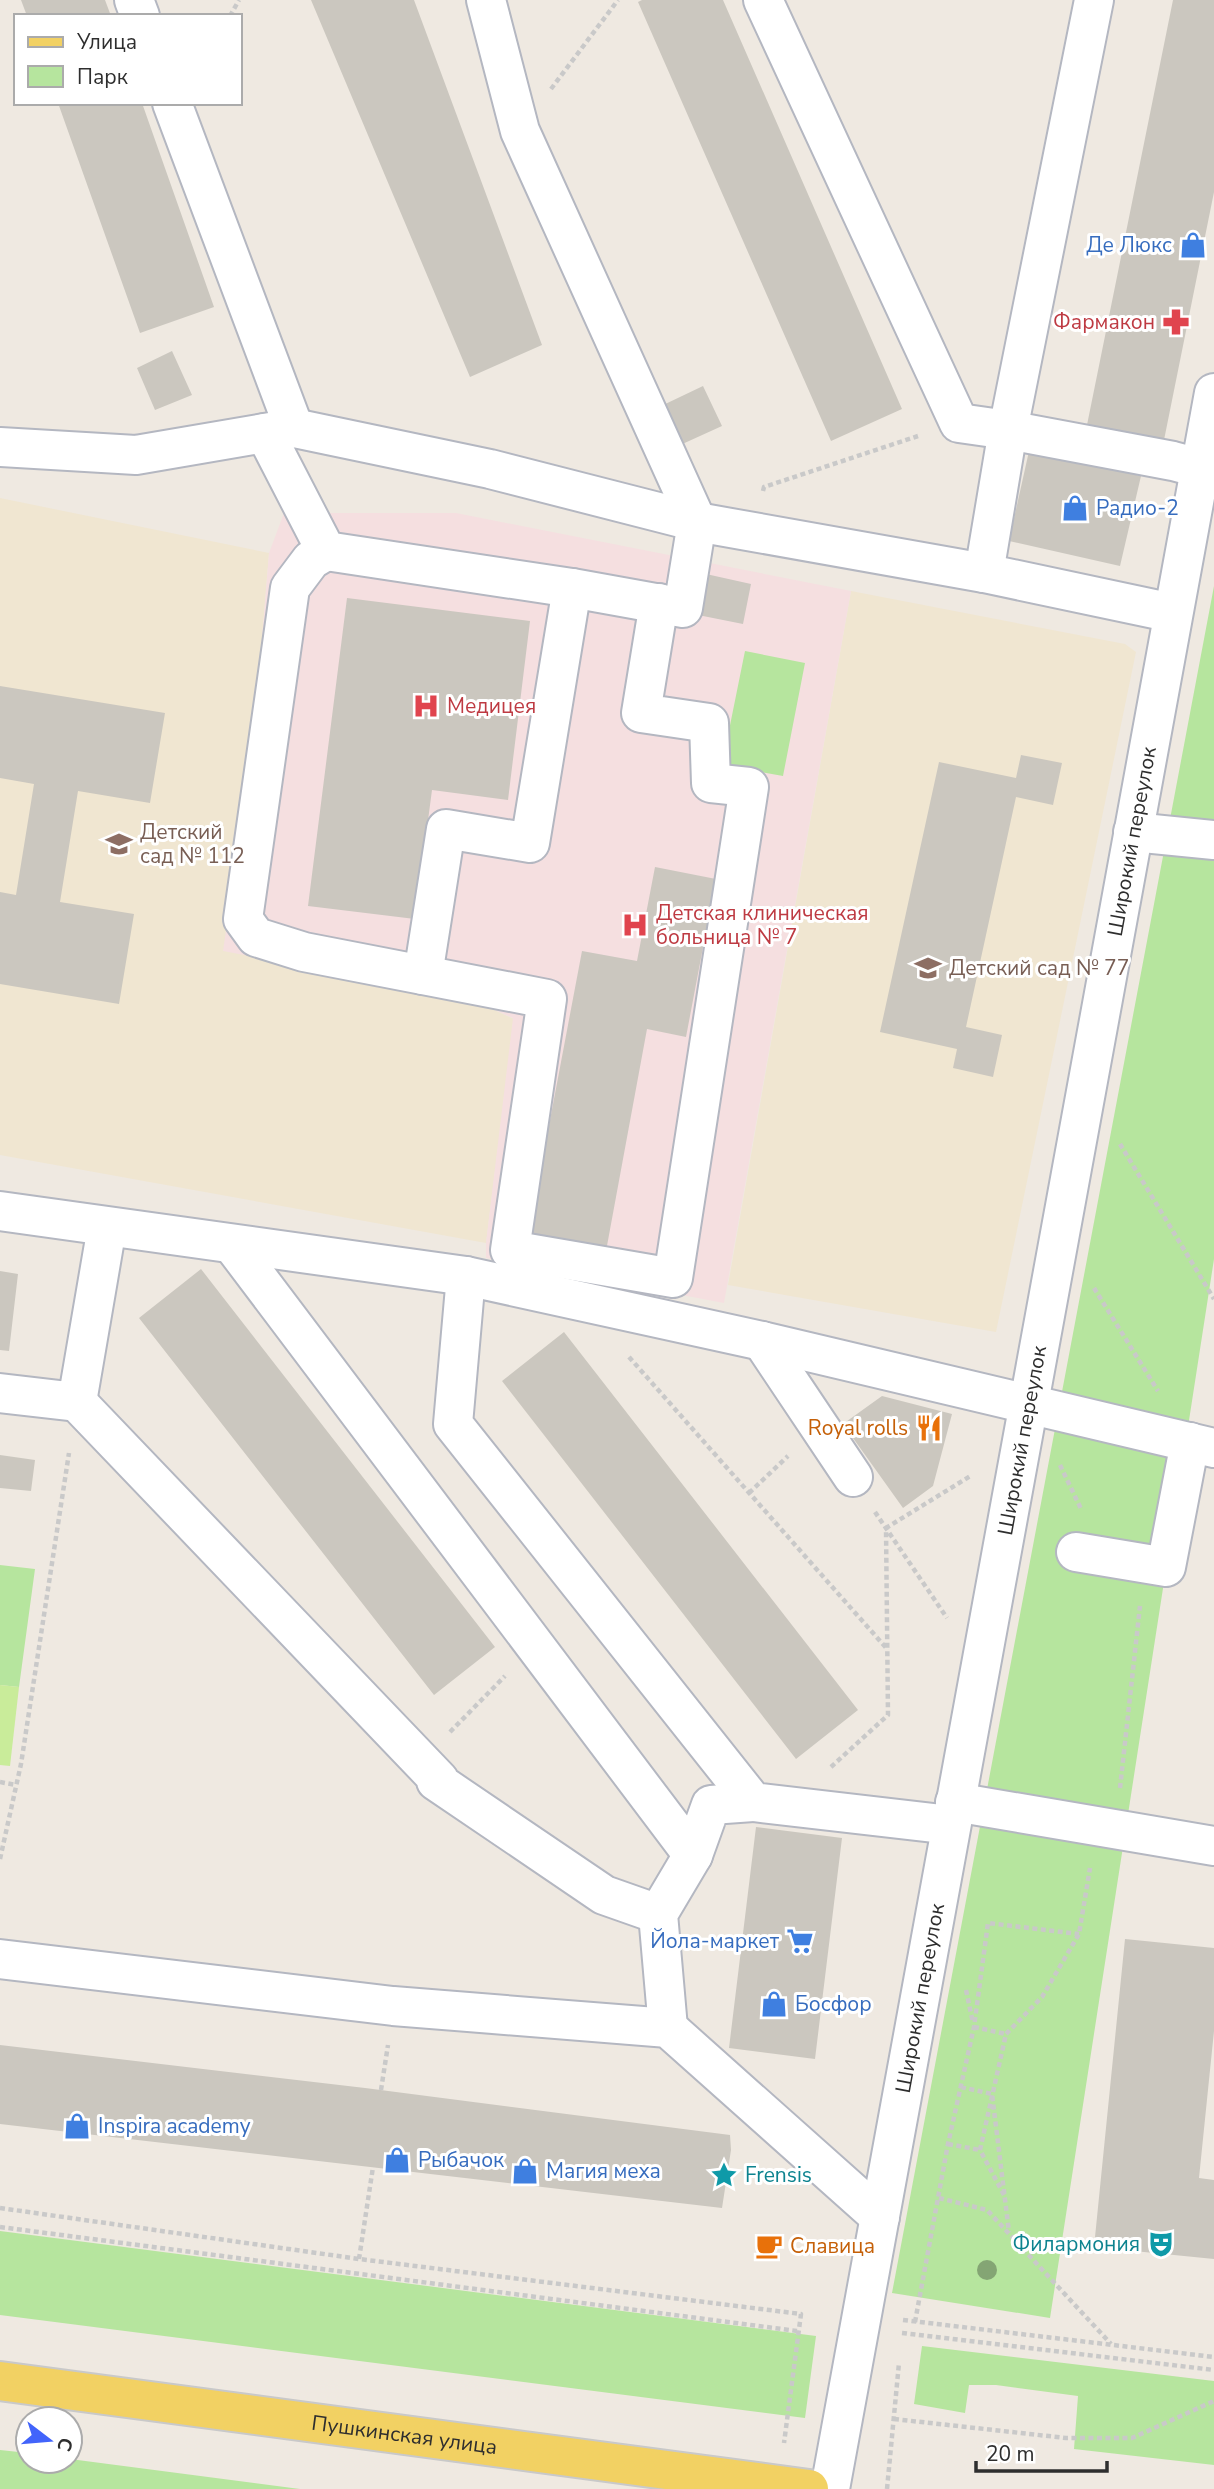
<svg xmlns="http://www.w3.org/2000/svg" width="1214" height="2489" font-family="'Nunito Sans',sans-serif">
	<style>
		.education { fill: #f0e6d1 }
		.medical { fill: #f5dfe0 }
		.green { fill: #b6e59e }
		.pitch { fill: #c9ec9a }
		.building { fill: #cbc7bf }
		.lines { fill: none; stroke-linecap: round; stroke-linejoin: round }
		.minor-casing { stroke: #b4b7c1; stroke-width: 42 }
		.major-casing { stroke: #c9c9c9; stroke-width: 42 }
		.path { stroke: #c9c9c9; stroke-width: 4.5; stroke-dasharray: 5 3.5; stroke-linecap: butt }
		.minor { stroke: #fff; stroke-width: 38 }
		.major { stroke: #f2d163; stroke-width: 38 }
		.tree { fill: #84a574 }
		.labels { text-anchor: middle; stroke-width: 6; stroke-linejoin: round; paint-order: stroke }
		.shop-label { font-size: 21px; fill: #366cbe; stroke: #fff; text-anchor: start }
		.health-label { font-size: 21px; fill: #be3a42; stroke: #fff; text-anchor: start }
		.education-label { font-size: 21px; fill: #785e54; stroke: #fff; text-anchor: start }
		.street-label { font-size: 21px; fill: #2e2e2e; stroke: #fff }
		.food-label { font-size: 21px; fill: #c56008; stroke: #fff; text-anchor: end }
		.culture-label { font-size: 21px; fill: #0d838f; stroke: #fff; text-anchor: start }
	</style>
	<rect width="100%" height="100%" fill="#efe9e1"/>
	<path class="education" d="M0,498L269,553L254,737L466,997L514,1019L486,1243L0,1155Z
		M851,591L1125,644L1136,652L996,1332L728,1285Z"/>
	<path class="medical" d="M284,513H456L851,591L724,1303L486,1258V1243L513,1018L466,997L223,951L254,737L269,553Z"/>
	<path class="green" d="M1214,586V1259L1050,2318L892,2293Z
		M745,651L805,663L783,776L722,765Z
		M0,1565L35,1569L19,1687L0,1685Z
		M0,2231L816,2336L805,2418L0,2315Z
		M922,2346L1214,2381V2465L1074,2449L1078,2396L996,2385H969L965,2413L914,2404Z
		M0,2450L28,2453V2461H70V2459L300,2489H0Z"/>
	<path class="pitch" d="M0,1685L19,1687L10,1766L0,1765Z"/>
	<path class="building" d="M21,0H105L111,16H27Z
		M311,0H414L542,345L470,377Z
		M642,0H723L902,409L831,441L638,2Z
		M1173,0H1214V192L1164,440L1087,425Z
		M58,103H142L214,307L140,333Z
		M172,351L192,395L155,410L137,368Z
		M703,386L722,426L678,446L659,407Z
		M1029,451L1141,476L1120,566L1009,541Z
		M706,574L751,584L743,624L698,615Z
		M347,598L530,621L508,800L432,790L415,919L308,906Z
		M0,686L165,713L150,803L78,791L60,902L134,914L119,1004L0,984V892L16,895L34,784L0,778Z
		M1021,755L1062,763L1053,805L1016,797L966,1027L1002,1035L993,1077L953,1068L957,1049L880,1032L939,762L1016,778Z
		M655,867L716,879L686,1037L647,1029L604,1262L526,1247L582,951L637,961Z
		M201,1269L495,1647L434,1695L139,1318Z
		M0,1271L18,1274L9,1351L0,1350Z
		M564,1332L858,1710L796,1759L502,1381Z
		M882,1396L952,1414L933,1486L903,1508L843,1424Z
		M0,1455L35,1460L31,1491L0,1488Z
		M756,1827L842,1838L815,2059L729,2048Z
		M1125,1939L1214,1948V2031L1199,2178L1214,2180V2259L1094,2247Z
		M0,2045L365,2088L730,2135L731,2150L722,2208L0,2124Z"/>
	<g class="lines">
		<g class="minor-casing">
			<g id="minor">
				<path d="M134,0L140,16"/>
				<path d="M763,0L959,423L1008,430L984,573"/>
				<path d="M1094,0L1008,430L1173,461L1214,472"/>
				<path d="M172,103L294,428"/>
				<path d="M265,433L326,551L572,588L683,608L697,522L520,131L486,0"/>
				<path d="M0,447L136,455L294,428L490,469L697,522L984,573L1173,613"/>
				<path d="M326,551L311,560L290,588L243,919L256,937L304,952L547,999L510,1250L673,1278L749,787L711,783L709,723L641,713L659,603"/>
				<path d="M1133,832L1214,840"/>
				<path d="M423,975L446,829L530,843L572,588"/>
				<path d="M0,1211L466,1276L762,1341L1214,1448"/>
				<path d="M232,1244L693,1855"/>
				<path d="M466,1276L453,1424L753,1802L951,1825"/>
				<path d="M762,1341L853,1477"/>
				<path d="M0,1393L77,1402L107,1227"/>
				<path d="M77,1402L439,1780L436,1781L604,1895L658,1914"/>
				<path d="M1076,1552L1166,1567L1190,1442"/>
				<path d="M955,1802L1214,1846"/>
				<path d="M0,1959L393,2006L668,2028L880,2217"/>
				<path d="M668,2028L658,1914L693,1855L711,1805L753,1802"/>
				<path id="s1" d="M830,2489L1214,393"/>
			</g>
		</g>
		<g class="major-casing">
			<g id="major">
				<path id="s2" d="M0,2381L809,2489"/>
			</g>
		</g>
		<path class="path" d="M230,16L239,0
			M551,89L618,0
			M763,491L764,487L918,436
			M1120,1144L1214,1299
			M1094,1288L1158,1391
			M629,1357L888,1650
			M1060,1465L1082,1511
			M749,1493L788,1456
			M875,1512L947,1618
			M450,1732L505,1676
			M831,1767L888,1715L886,1528L972,1475
			M0,1782L16,1785
			M1120,1788L1140,1606
			M0,1859L21,1764L69,1453
			M966,1990L973,2023
			M974,2027L1006,2034
			M961,2087L992,2094L1009,2232
			M381,2090L388,2045
			M948,2144L980,2150
			M1004,2195L980,2150L1006,2034L1042,1997L1079,1934L1090,1868
			M939,2198L987,2210L1111,2344
			M0,2208L359,2259L801,2314L784,2443
			M0,2227L797,2331
			M359,2259L373,2167
			M903,2320L1214,2357
			M915,2322L948,2144L974,2027L988,1923L1079,1934
			M902,2333L1214,2370
			M894,2419L1066,2438H1132L1214,2401
			M887,2489L899,2363"/>
		<use href="#minor" class="minor"/>
		<use href="#major" class="major"/>
	</g>
	<circle class="tree" cx="987" cy="2270" r="10"/>
	<defs>
		<g id="shop-bare" transform="scale(2.1)"><path d="M-5-2.5h2.3a2.7 3.5 0 0 1 5.4 0H5L5.5 6h-11ZM-1.5-2.5h3a1.5 2.3 0 0 0-3 0Z" fill="#3f7fe0" stroke="#fff" stroke-width="2.5" paint-order="stroke"/></g>
		<g id="pharmacy-bare" transform="scale(2.1)"><path d="M-2-6h4v4h4v4h-4v4h-4v-4h-4v-4h4Z" fill="#e0444e" stroke="#fff" stroke-width="2.5" paint-order="stroke"/></g>
		<g id="hospital-bare" transform="scale(2.1)"><path d="M-5-5h3v3.5h4V-5h3V5h-3V1.5h-4V5h-3Z" fill="#e0444e" stroke="#fff" stroke-width="2.5" paint-order="stroke"/></g>
		<g id="school-bare" transform="scale(2.1)"><path d="M0-5L7-2L0 1L-7-2ZM-4 1L0 2.5L4 1V4Q0 6-4 4Z" fill="#8d6e63" stroke="#fff" stroke-width="2.5" paint-order="stroke"/></g>
		<g id="restaurant-bare" transform="scale(2.1)"><path d="M-5-6h1v4h1v-4h1v4h1v-4h1v5L-1.5 .5V6h-2V.5L-5-1ZM5-6V6H3V1.5H1.5Q1.5-4 5-6Z" fill="#e8710a" stroke="#fff" stroke-width="2.5" paint-order="stroke"/></g>
		<g id="supermarket-bare" transform="scale(2.1)"><path d="M-6-5.5h2.5l.6 2H6L4.5 2H-2.5L-4.4-4H-6ZM-1.5 3.2a1.3 1.3 0 1 0 .1 0ZM3 3.2a1.3 1.3 0 1 0 .1 0Z" fill="#3f7fe0" stroke="#fff" stroke-width="2.5" paint-order="stroke"/></g>
		<g id="sight-bare" transform="scale(2.1)"><path d="M0-6L1.8-2.2L6-1.7L2.9 1.2L3.7 5.4L0 3.3L-3.7 5.4L-2.9 1.2L-6-1.7L-1.8-2.2Z" fill="#0f9aa8" stroke="#fff" stroke-width="2.5" paint-order="stroke"/></g>
		<g id="theatre-bare" transform="scale(2.1)"><path d="M-5-5.5Q0-4 5-5.5V0Q5 5 0 6Q-5 5-5 0ZM-3.3-2.5H-1v1.5H-3.3ZM1-2.5H3.3v1.5H1ZM-2.8 1Q0 5.5 2.8 1Z" fill="#0f9aa8" stroke="#fff" stroke-width="2.5" paint-order="stroke"/></g>
		<g id="cafe-bare" transform="scale(2.1)"><path d="M-5.5-4.5H6V0H3Q3 3.5 0 3.5H-2.5Q-5.5 3.5-5.5 0ZM3-3.2v2h1.7v-2ZM-6 4.5H4V6H-6Z" fill="#e8710a" stroke="#fff" stroke-width="2.5" paint-order="stroke"/></g>
	</defs>
	<g fill-rule="evenodd">
		<use href="#shop-bare" x="1193" y="245"/>
		<use href="#pharmacy-bare" x="1176" y="322"/>
		<use href="#shop-bare" x="1075" y="508"/>
		<use href="#hospital-bare" x="426" y="706"/>
		<use href="#school-bare" x="119" y="844"/>
		<use href="#hospital-bare" x="635" y="925"/>
		<use href="#school-bare" x="928" y="968"/>
		<use href="#restaurant-bare" x="929" y="1428"/>
		<use href="#supermarket-bare" x="800" y="1941"/>
		<use href="#shop-bare" x="774" y="2004"/>
		<use href="#shop-bare" x="77" y="2126"/>
		<use href="#shop-bare" x="397" y="2160"/>
		<use href="#shop-bare" x="525" y="2171"/>
		<use href="#sight-bare" x="724" y="2175"/>
		<use href="#theatre-bare" x="1161" y="2244"/>
		<use href="#cafe-bare" x="769" y="2246"/>
	</g>
	<g class="labels">
		<g class="shop-label">
			<text x="1172" y="252" text-anchor="end">Де Люкс</text>
			<text x="1096" y="515">Радио-2</text>
			<text x="779" y="1948" text-anchor="end">Йола-маркет</text>
			<text x="795" y="2011">Босфор</text>
			<text x="98" y="2133">Inspira academy</text>
			<text x="418" y="2167">Рыбачок</text>
			<text x="546" y="2178">Магия меха</text>
		</g>
		<g class="health-label">
			<text x="1155" y="329" text-anchor="end">Фармакон</text>
			<text x="447" y="713">Медицея</text>
			<text x="656" y="920">Детская клиническая<tspan x="656" dy="24">больница № 7</tspan></text>
		</g>
		<g class="education-label">
			<text x="140" y="839">Детский<tspan x="140" dy="24">сад № 112</tspan></text>
			<text x="949" y="975">Детский сад № 77</text>
		</g>
		<g class="street-label">
			<text dy="7" stroke="none"><textPath href="#s1" startOffset="1675">Широкий переулок</textPath></text>
			<text dy="7" stroke="none"><textPath href="#s1" startOffset="1066">Широкий переулок</textPath></text>
			<text dy="7" stroke="none"><textPath href="#s1" startOffset="499">Широкий переулок</textPath></text>
			<text dy="7" stroke="none"><textPath href="#s2" startOffset="408">Пушкинская улица</textPath></text>
		</g>
		<g class="food-label">
			<text x="908" y="1435">Royal rolls</text>
			<text x="790" y="2253" text-anchor="start">Славица</text>
		</g>
		<g class="culture-label">
			<text x="745" y="2182">Frensis</text>
			<text x="1140" y="2251" text-anchor="end">Филармония</text>
		</g>
	</g>
	<rect x="14" y="14" width="228" height="91" fill="#ffffff" stroke="#ababab" stroke-width="2"/>
	<rect x="28" y="37" width="35" height="10" fill="#f2d163" stroke="#ababab" stroke-width="2"/>
	<text x="77" y="49" font-size="21" fill="#2e2e2e">Улица</text>
	<rect x="28" y="66" width="35" height="21" fill="#b6e59e" stroke="#ababab" stroke-width="2"/>
	<text x="77" y="84" font-size="21" fill="#2e2e2e">Парк</text>
	<g transform="translate(49 2440) rotate(106)"><circle r="33" fill="#ffffff" stroke="#ababab" stroke-width="2"/>
	<path d="M0-5L12 26L0 18L-12 26Z" fill="#4264fb"/>
	<text y="-10" font-size="19" font-weight="bold" text-anchor="middle" fill="#2e2e2e">С</text>
	</g>
	<path d="M976 2461v10h131v-10" fill="none" stroke="#2e2e2e" stroke-width="3.5"/>
	<text x="986" y="2461" font-size="21" fill="#2e2e2e" stroke="#ffffff" stroke-width="5" paint-order="stroke">20 m</text>
</svg>
